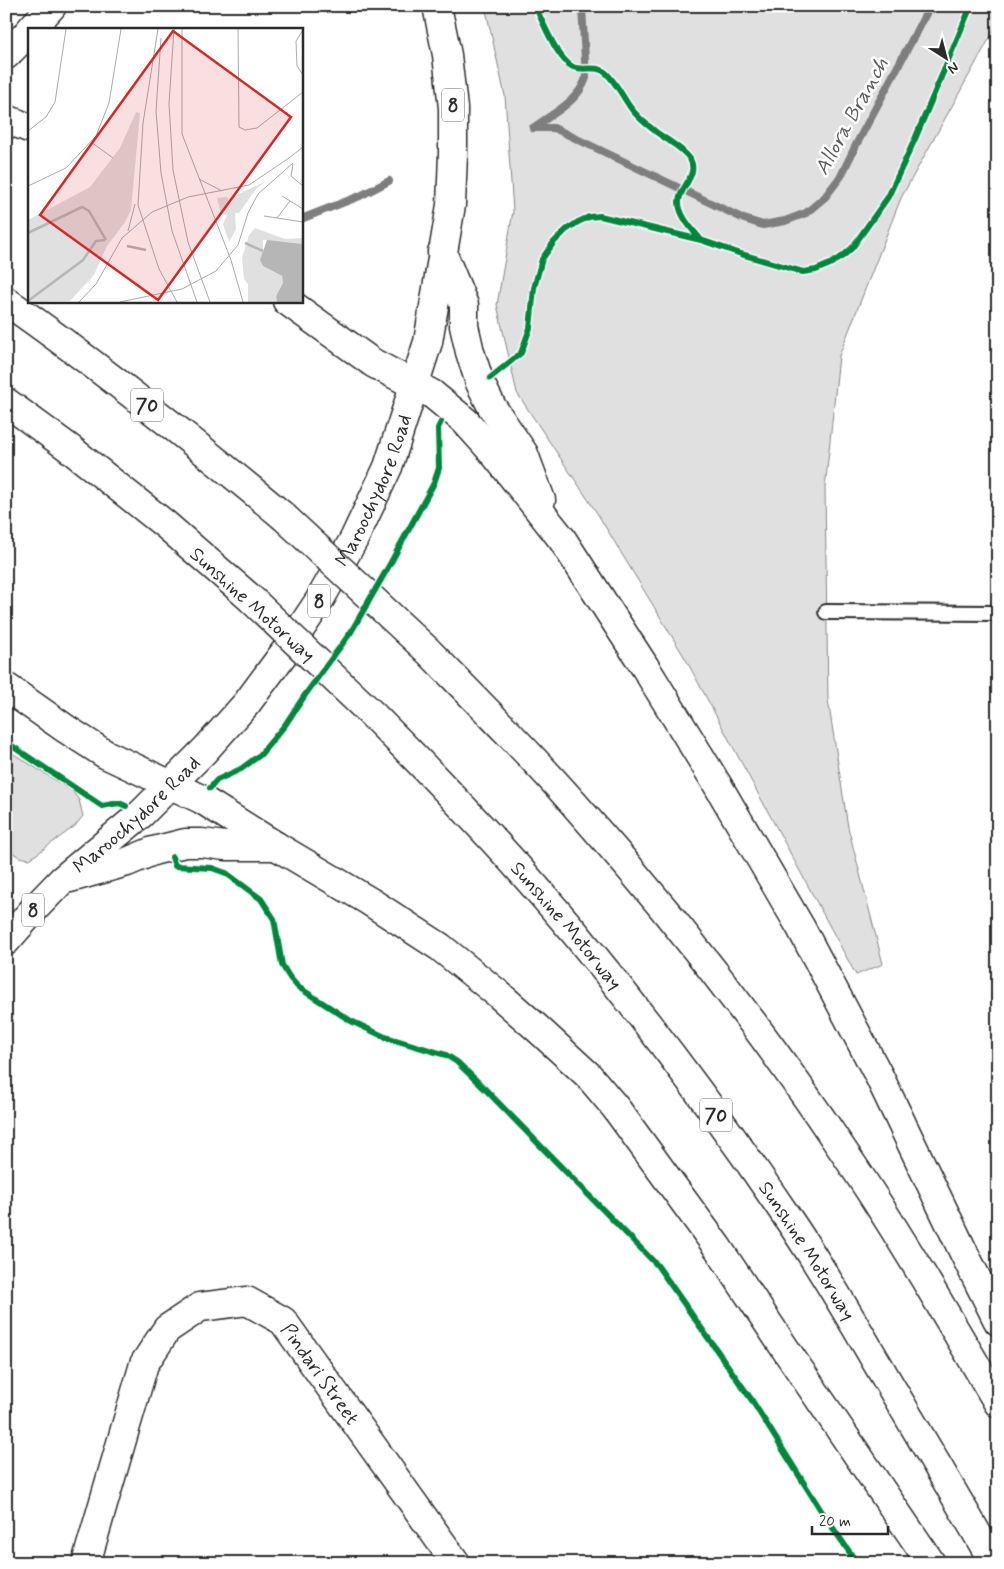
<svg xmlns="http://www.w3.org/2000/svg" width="1004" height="1569" font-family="Mynerve,sans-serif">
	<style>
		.green { fill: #e0e0e0; stroke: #868686 }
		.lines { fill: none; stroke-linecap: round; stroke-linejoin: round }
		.stream { stroke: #7e7e7e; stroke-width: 8 }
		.lane-casing { stroke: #2b2b2b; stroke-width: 18 }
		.street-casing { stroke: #2b2b2b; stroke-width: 31 }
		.highway-casing { stroke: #2b2b2b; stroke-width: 31 }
		.lane { stroke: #fff; stroke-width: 14 }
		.street { stroke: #fff; stroke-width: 28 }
		.highway { stroke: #fff; stroke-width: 28 }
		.highway-bridge-casing { stroke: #2b2b2b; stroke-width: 31; stroke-linecap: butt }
		.highway-bridge { stroke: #fff; stroke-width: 28 }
		.cycleway-casing { stroke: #fff; stroke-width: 9 }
		.cycleway { stroke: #00873e; stroke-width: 6 }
		.labels { text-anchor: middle; stroke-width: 5; stroke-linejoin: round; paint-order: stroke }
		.shield { fill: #fff; stroke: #6b6b6b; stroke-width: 1 }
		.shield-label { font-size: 19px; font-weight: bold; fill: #2b2b2b }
		.street-label { font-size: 20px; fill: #2b2b2b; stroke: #fff }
		.water-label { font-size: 21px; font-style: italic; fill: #5c5c5c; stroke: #fff }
		.inset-river { fill: none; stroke: #b6b6b6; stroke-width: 2.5 }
		.inset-road { fill: none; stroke: #aaa; stroke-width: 1 }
		.view { fill: #d62828; fill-opacity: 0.15; stroke: #d62828; stroke-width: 2.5 }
		.inset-edge { fill: none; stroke: #2b2b2b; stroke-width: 2.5 }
	</style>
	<rect width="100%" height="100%" fill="#fff"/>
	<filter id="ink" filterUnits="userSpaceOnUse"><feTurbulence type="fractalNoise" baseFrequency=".02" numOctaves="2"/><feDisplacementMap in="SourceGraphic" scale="10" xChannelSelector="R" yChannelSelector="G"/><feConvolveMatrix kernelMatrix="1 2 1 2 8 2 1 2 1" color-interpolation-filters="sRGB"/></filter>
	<g filter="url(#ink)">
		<path class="green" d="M485,6H998V23L901,198L839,356L825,488L828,700L848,827L883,964L856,975L685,658L597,513L517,393L497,305L513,211L505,96Z
			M6,749L72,791L79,800L83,816L75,826L30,859L19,857L6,848Z"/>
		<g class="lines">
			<path class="stream" d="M533,128H554L744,219L763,225L785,221L806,213L825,197L841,176L856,145L930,6
				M533,128C553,113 578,102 586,78L582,6
				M301,219L360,196L389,181"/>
			<g class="lane-casing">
				<path id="lane" d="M826,612L998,613"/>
			</g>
			<g class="street-casing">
				<g id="street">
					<path id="s1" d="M86,1563L144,1364L167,1329L200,1307L247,1301L283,1321L456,1563"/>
				</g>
			</g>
			<g class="highway-casing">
				<g id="highway">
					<path d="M31,29L52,6"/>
					<path d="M6,55L29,32"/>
					<path d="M6,119L29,128"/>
					<path d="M442,252L464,305V326L470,352L480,383L492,407L524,454L541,500"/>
					<path d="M6,301C102,368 193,441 283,516"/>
					<path d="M287,301L373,363L432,394L465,421L493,452L562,539L645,667L717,784L801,928L879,1076L962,1249L998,1321"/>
					<path d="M6,402L69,448L166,525L249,597"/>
					<path d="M427,650C477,701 528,751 575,805C673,915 764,1032 846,1155C900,1235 949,1319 998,1403"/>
					<path d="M6,687L66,729L105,754L201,799L276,846L369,901L440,947L497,993L538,1029L588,1075L615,1107L718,1248L786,1350L931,1563"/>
					<path id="s2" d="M373,715C443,785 511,857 575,933C650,1024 721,1119 787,1217C822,1268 853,1322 884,1375C921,1438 958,1500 994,1563"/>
					<path d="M70,878L127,862L153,851L185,843H202L225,846H276"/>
					<path id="s3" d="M6,941L36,907L62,880L141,814L205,750L247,703L287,649L319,601L354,539L388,467L428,342L451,205L453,154V108L447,55L437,6"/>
				</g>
			</g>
			<use href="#lane" class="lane"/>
			<use href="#street" class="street"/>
			<use href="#highway" class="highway"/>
			<g class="highway-bridge-casing">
				<path id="highway-bridge" d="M283,516L427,650
					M249,597L373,715"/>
			</g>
			<use href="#highway-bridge" class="highway-bridge"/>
			<g class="cycleway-casing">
				<path id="cycleway" d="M535,6C543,22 557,59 573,67C584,72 596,64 606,73C615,81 623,97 630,107C636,116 646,124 655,131C666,140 682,147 690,159C699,175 680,187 679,201C678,215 693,230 701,240
					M490,378L521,353L530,328L534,288L542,259L554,242L566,230L578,222L589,217L600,216L701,240L741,254L803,272L816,270L830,264L843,256L852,248L888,197L915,139L971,6
					M6,742L102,806L119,803L126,806
					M210,788L217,780L241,769L260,755L285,725L305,695L351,632L390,564L434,483L439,468L438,428L441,422
					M172,857L175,866L212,868L226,873L261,899L274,919L282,965L290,978L298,987L351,1021L385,1037L446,1055L457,1062L485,1089L657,1265L751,1399L822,1512L857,1563"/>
			</g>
			<use href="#cycleway" class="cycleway"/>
		</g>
	</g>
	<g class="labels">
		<g class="shield">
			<rect x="442" y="88.5" width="22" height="33" rx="4"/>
			<rect x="131" y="388.5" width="32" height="33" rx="4"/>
			<rect x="308" y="584.5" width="22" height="33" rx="4"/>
			<rect x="22" y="893.5" width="22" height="33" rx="4"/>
			<rect x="700" y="1098.5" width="32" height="33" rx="4"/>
		</g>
		<g class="shield-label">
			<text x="453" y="112">8</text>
			<text x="147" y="412">70</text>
			<text x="319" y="608">8</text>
			<text x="33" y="917">8</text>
			<text x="716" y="1122">70</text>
		</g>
		<g class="street-label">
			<text dy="7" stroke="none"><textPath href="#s3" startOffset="588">Maroochydore Road</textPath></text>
			<text transform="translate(253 604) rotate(42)" y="7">Sunshine Motorway</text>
			<text dy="7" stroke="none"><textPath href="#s3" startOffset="182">Maroochydore Road</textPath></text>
			<text dy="7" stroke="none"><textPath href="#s2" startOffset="286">Sunshine Motorway</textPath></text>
			<text dy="7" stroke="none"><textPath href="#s2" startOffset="691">Sunshine Motorway</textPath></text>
			<text dy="7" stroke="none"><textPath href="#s1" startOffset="442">Pindari Street</textPath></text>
		</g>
		<g class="water-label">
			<text transform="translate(851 116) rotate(-61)" y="7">Allora Branch</text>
		</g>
	</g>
	<g transform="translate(28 28)">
		<rect width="275" height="275" fill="#fff"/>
		<path d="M108,84L112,85L103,182L97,194L79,218L66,247L42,273L0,274V192L62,159L92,120ZM238,153L228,161L211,185H207L208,201L201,214L195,196L199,187L193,186L189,170L199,169L203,176L205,169ZM227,200L257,211L275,210V216L235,212V238L254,248L255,255L248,268L249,274H220V256L216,251L214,230L221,207Z" fill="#e0e0e0"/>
		<path d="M239,212L275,216V274H249L248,268L255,255L254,248L235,238L232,232Z" fill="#b6b6b6"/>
		<path class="inset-river" d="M0,205L54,179L61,183L78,212M217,215L235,223M99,218L118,222M0,273L55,232L68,213L77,212"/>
		<path class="inset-road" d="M130,1L115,95L110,177L131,241L149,274M146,1L141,76L145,142L160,214L182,274M154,1V106L203,232L215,274M210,1L211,99L217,102L229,100L275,64M275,2L268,13L269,38L275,47M133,10L128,83L133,145L144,203L169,274M0,103L18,89L27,74L38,1M63,114L85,130M261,130L275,119M265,136L263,148L275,158M171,151L194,163M0,158L38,140L68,108L81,75L93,1M254,168L275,181M236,188L275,194M249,190L262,173M100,203L107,176M51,274L68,256L94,210L124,184L160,169L221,157L261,130M92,274L154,261L188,243L210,217L220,185L230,166L265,135"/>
		<path class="view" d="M145,3L263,89L130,272L12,187Z"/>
		<rect width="275" height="275" class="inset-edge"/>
	</g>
	<rect width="1004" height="1569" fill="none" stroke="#fff" stroke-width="25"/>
	<rect x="12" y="12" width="979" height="1544" fill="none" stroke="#2b2b2b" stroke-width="2" filter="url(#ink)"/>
	<g transform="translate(946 58) rotate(144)" stroke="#ffffff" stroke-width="4" paint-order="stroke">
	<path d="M0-4L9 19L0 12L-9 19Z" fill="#2b2b2b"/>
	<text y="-8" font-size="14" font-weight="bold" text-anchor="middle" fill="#2b2b2b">N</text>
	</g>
	<path d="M812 1526v8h76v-8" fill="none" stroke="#2b2b2b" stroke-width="2.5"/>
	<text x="819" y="1526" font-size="15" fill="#2b2b2b" stroke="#ffffff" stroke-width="4" paint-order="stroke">20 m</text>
</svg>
